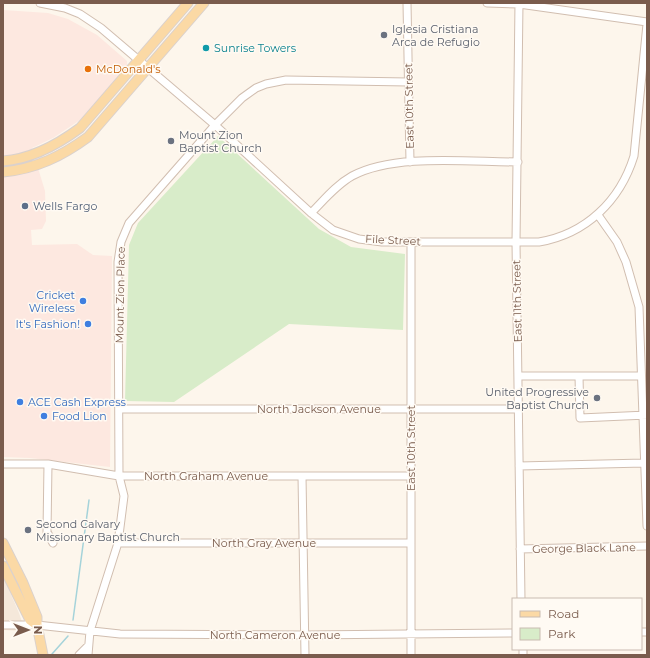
<svg xmlns="http://www.w3.org/2000/svg" width="650" height="658" font-family="Montserrat,sans-serif">
	<style>
		.residential { fill: #f5e8da }
		.commercial { fill: #fde8e0 }
		.green { fill: #d8ecc9 }
		.lines { fill: none; stroke-linecap: round; stroke-linejoin: round }
		.stream { stroke: #a5d3da; stroke-width: 1.5 }
		.minor-casing { stroke: #d1beb0; stroke-width: 9 }
		.major-casing { stroke: #dad1cd; stroke-width: 11 }
		.minor { stroke: #fff; stroke-width: 7 }
		.major { stroke: #fbd9a5; stroke-width: 9 }
		.worship-dot { fill: #6b7280; stroke: #fffaf3; stroke-width: 1.5 }
		.culture-dot { fill: #0f9aa8; stroke: #fffaf3; stroke-width: 1.5 }
		.food-dot { fill: #e8710a; stroke: #fffaf3; stroke-width: 1.5 }
		.service-dot { fill: #5c6f8a; stroke: #fffaf3; stroke-width: 1.5 }
		.shop-dot { fill: #3f7fe0; stroke: #fffaf3; stroke-width: 1.5 }
		.labels { text-anchor: middle; stroke-width: 3; stroke-linejoin: round; paint-order: stroke }
		.worship-label { font-size: 11px; fill: #5b616d; stroke: #fffaf3; text-anchor: start }
		.culture-label { font-size: 11px; fill: #0d838f; stroke: #fffaf3; text-anchor: start }
		.food-label { font-size: 11px; fill: #c56008; stroke: #fffaf3; text-anchor: start }
		.street-label { font-size: 11px; fill: #7a5c4d; stroke: #fffaf3 }
		.service-label { font-size: 11px; fill: #4e5e75; stroke: #fffaf3; text-anchor: start }
		.shop-label { font-size: 11px; fill: #366cbe; stroke: #fffaf3; text-anchor: end }
	</style>
	<rect width="100%" height="100%" fill="#fdf6ec"/>
	<path class="residential" d="M3,576L19,613L25,631L3,630Z"/>
	<path class="commercial" d="M3,10L48,13L68,19L97,35L127,61V66L80,120L53,138L32,148L45,191L46,221L42,229L31,230L32,245L77,244L93,255L112,256L110,467L30,458L3,457Z"/>
	<path class="green" d="M218,136L319,229L351,247L405,254L403,330L289,324L174,402L125,401L129,245L138,223Z"/>
	<g class="lines">
		<path class="stream" d="M73,620L89,500
			M52,654L68,636"/>
		<g class="minor-casing">
			<path id="minor" d="M40,3L65,8L80,14L101,28L215,125L311,213L333,230L359,239L382,242H539C586,234 620,201 634,156L647,24
				M407,3L410,162
				M487,3L519,4L647,22
				M519,3L516,242L521,599
				M311,213C324,200 336,185 352,176C394,153 470,162 518,162
				M598,215L617,242L626,262L639,307L647,526
				M411,242V655
				M518,376H641
				M579,376L580,418L647,415
				M120,409H518
				M3,464H48L119,476H411
				M48,464L47,532L53,543
				M519,466L644,463
				M302,476L305,655
				M118,543H411
				M520,549L647,546
				M3,625H37L120,634L305,635L513,633
				M641,632H647
				M523,649V655
				M79,655L88,646
				M88,655L90,631L118,543L124,496L119,476L118,262L121,242L129,223L215,125L242,98L256,88L266,84L286,80L408,82"/>
		</g>
		<g class="major-casing">
			<path id="major" d="M3,161C32,159 57,145 80,128L188,3
				M3,172C36,169 62,156 88,137L204,3
				M3,543L23,583L37,617V625L43,655
				M3,566L30,620L37,625"/>
		</g>
		<use href="#minor" class="minor"/>
		<use href="#major" class="major"/>
	</g>
	<g class="worship-dot">
		<circle cx="384" cy="35" r="4"/>
		<circle cx="171" cy="141" r="4"/>
		<circle cx="597" cy="398" r="4"/>
		<circle cx="28" cy="530" r="4"/>
	</g>
	<circle class="culture-dot" cx="206" cy="48" r="4"/>
	<circle class="food-dot" cx="88" cy="69" r="4"/>
	<circle class="service-dot" cx="25" cy="206" r="4"/>
	<g class="shop-dot">
		<circle cx="83" cy="301" r="4"/>
		<circle cx="88" cy="324" r="4"/>
		<circle cx="20" cy="402" r="4"/>
		<circle cx="44" cy="416" r="4"/>
	</g>
	<g class="labels">
		<g class="worship-label">
			<text x="392" y="33">Iglesia Cristiana<tspan x="392" dy="13">Arca de Refugio</tspan></text>
			<text x="179" y="139">Mount Zion<tspan x="179" dy="13">Baptist Church</tspan></text>
			<text x="589" y="396" text-anchor="end">United Progressive<tspan x="589" dy="13">Baptist Church</tspan></text>
			<text x="36" y="528">Second Calvary<tspan x="36" dy="13">Missionary Baptist Church</tspan></text>
		</g>
		<g class="culture-label">
			<text x="214" y="52">Sunrise Towers</text>
		</g>
		<g class="food-label">
			<text x="96" y="73">McDonald's</text>
		</g>
		<g class="street-label">
			<text transform="translate(409 106) rotate(-91)" y="4">East 10th Street</text>
			<text transform="translate(393 240) rotate(3)" y="4">File Street</text>
			<text transform="translate(120 295) rotate(-89)" y="4">Mount Zion Place</text>
			<text transform="translate(517 301) rotate(-91)" y="4">East 11th Street</text>
			<text x="319" y="413">North Jackson Avenue</text>
			<text transform="translate(411 448) rotate(-90)" y="4">East 10th Street</text>
			<text x="206" y="480">North Graham Avenue</text>
			<text x="264" y="547">North Gray Avenue</text>
			<text transform="translate(584 548) rotate(-1)" y="4">George Black Lane</text>
			<text x="275" y="639">North Cameron Avenue</text>
		</g>
		<g class="service-label">
			<text x="33" y="210">Wells Fargo</text>
		</g>
		<g class="shop-label">
			<text x="75" y="299">Cricket<tspan x="75" dy="13">Wireless</tspan></text>
			<text x="80" y="328">It's Fashion!</text>
			<text x="28" y="406" text-anchor="start">ACE Cash Express</text>
			<text x="52" y="420" text-anchor="start">Food Lion</text>
		</g>
	</g>
	<rect width="650" height="658" fill="none" stroke="#7a5c4d" stroke-width="8"/>
	<rect x="512" y="598" width="130" height="52" fill="#fffaf3" stroke="#cabbb1"/>
	<rect x="520" y="611" width="20" height="6" fill="#fbd9a5" stroke="#cabbb1"/>
	<text x="548" y="618" font-size="12" fill="#7a5c4d">Road</text>
	<rect x="520" y="628" width="20" height="12" fill="#d8ecc9" stroke="#cabbb1"/>
	<text x="548" y="638" font-size="12" fill="#7a5c4d">Park</text>
	<g transform="translate(28 630) rotate(90)" stroke="#fffaf3" stroke-width="3" paint-order="stroke">
	<path d="M0-3L7 15L0 10L-7 15Z" fill="#7a5c4d"/>
	<text y="-6" font-size="11" font-weight="bold" text-anchor="middle" fill="#7a5c4d">N</text>
	</g>
</svg>
